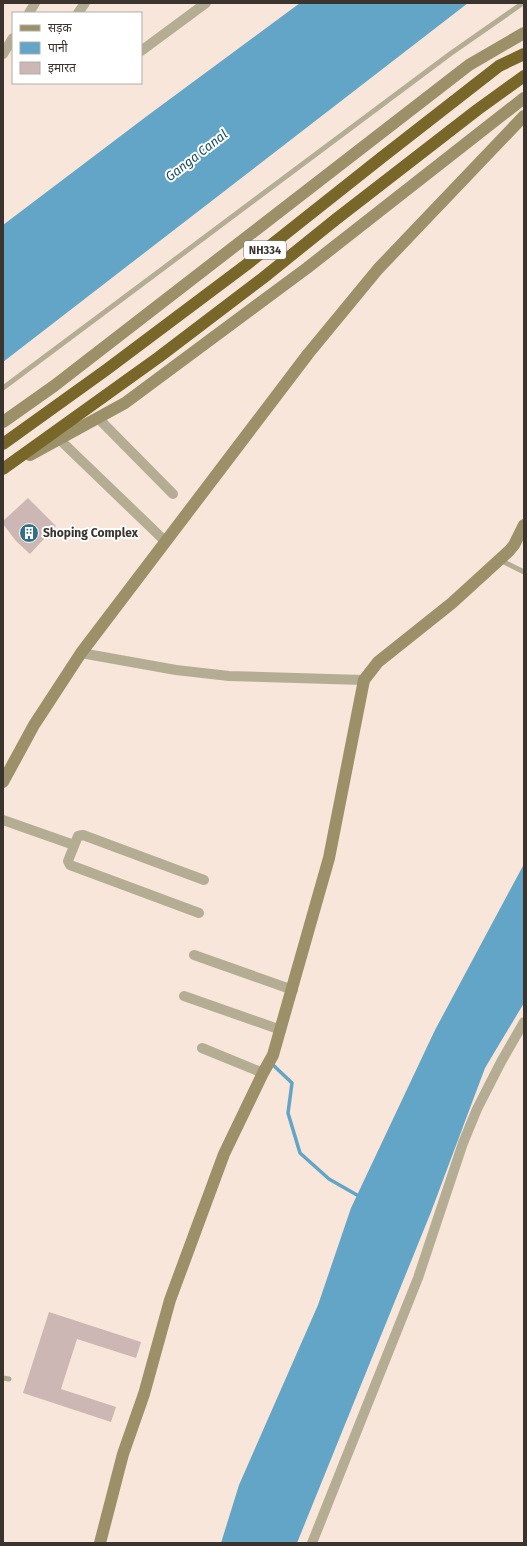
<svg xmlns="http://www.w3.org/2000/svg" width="527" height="1546" font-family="'Fira Sans','Noto Sans Devanagari',sans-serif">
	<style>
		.water { fill: #63a5c6 }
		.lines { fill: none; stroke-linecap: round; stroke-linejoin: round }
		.stream { stroke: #63a5c6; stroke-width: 3.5 }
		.building { fill: #cdb7b4 }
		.lane { stroke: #b5ad93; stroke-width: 5 }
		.street { stroke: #b5ad93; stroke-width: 10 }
		.secondary { stroke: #9b9068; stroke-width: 12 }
		.highway { stroke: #79672a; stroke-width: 12 }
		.labels { text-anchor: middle; stroke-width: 4; stroke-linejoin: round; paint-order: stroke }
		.shield { fill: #fff; stroke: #75706d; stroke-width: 1 }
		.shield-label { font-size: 11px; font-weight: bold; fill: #3a332e }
		.poi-label { font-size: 12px; font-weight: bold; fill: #3a332e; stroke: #fff; text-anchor: start }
		.water-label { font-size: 13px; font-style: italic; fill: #154c63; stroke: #fff }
	</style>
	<rect width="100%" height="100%" fill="#f7e6d9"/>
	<path class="water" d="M300,3H468L3,362V225L147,116Z
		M524,864V1003L485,1068L431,1212L297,1543H221L239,1485L318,1305L351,1208L435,1030Z"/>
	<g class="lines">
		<path class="stream" d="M272,1064L292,1083L288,1113L300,1153L329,1179L357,1195"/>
	</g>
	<path class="building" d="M28,498L56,526L30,554L16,541L3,524V521Z
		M49,1312L141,1342L136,1358L77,1339L61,1389L116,1407L111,1422L23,1393Z"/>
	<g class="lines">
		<path class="lane" d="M3,388L450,54L523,3
			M500,560L524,572
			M3,1378L9,1379"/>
		<path class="street" d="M29,13L35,3
			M78,13L85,3
			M141,51L206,3
			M3,54L13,38
			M98,418L173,494
			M59,439L166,542
			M81,653L176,670L229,676L364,680
			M3,820L74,845
			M199,913L70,865L68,861L78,836L83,835L204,880
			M194,955L293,990
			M184,996L281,1030
			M202,1048L263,1073
			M312,1543L418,1278L463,1143L477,1109L501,1062L524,1022"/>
		<path class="secondary" d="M3,422L54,386L469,65L524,33
			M30,455L125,403L307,268L524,98
			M3,782L34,725L81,653L308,354L378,269L524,116
			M100,1543L123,1454L144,1394L170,1300L224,1154L263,1073L273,1055L329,858L364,680L378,662L452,603L509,551L514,545L524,525"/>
		<path class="highway" d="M3,444L106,370L246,265L381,158L499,66L524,54
			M3,469L159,357L263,278L335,220L477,110L524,76"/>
	</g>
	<defs>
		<g id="building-disc" transform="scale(1)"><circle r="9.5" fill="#337087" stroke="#fff"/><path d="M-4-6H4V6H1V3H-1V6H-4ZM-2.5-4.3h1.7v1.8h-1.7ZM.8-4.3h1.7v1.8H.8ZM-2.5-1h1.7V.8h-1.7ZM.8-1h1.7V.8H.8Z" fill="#fff"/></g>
	</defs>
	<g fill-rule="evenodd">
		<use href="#building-disc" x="29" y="533"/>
	</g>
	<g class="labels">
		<rect class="shield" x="244" y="241" width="42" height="18" rx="3"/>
		<g class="shield-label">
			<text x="265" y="254">NH334</text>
		</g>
		<g class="poi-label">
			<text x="43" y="537">Shoping Complex</text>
		</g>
		<g class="water-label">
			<text transform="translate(196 155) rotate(-38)" y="5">Ganga Canal</text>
		</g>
	</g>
	<rect width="527" height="1546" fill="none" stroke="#3a332e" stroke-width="8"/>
	<rect x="12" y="12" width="130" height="72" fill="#ffffff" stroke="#b0adab"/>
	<rect x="20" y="25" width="20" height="6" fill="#9b9068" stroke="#b0adab"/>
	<text x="48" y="32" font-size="12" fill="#3a332e">सड़क</text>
	<rect x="20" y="42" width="20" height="12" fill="#63a5c6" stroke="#b0adab"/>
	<text x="48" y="52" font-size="12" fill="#3a332e">पानी</text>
	<rect x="20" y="62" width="20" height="12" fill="#cdb7b4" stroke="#b0adab"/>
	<text x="48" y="72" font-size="12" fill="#3a332e">इमारत</text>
</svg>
